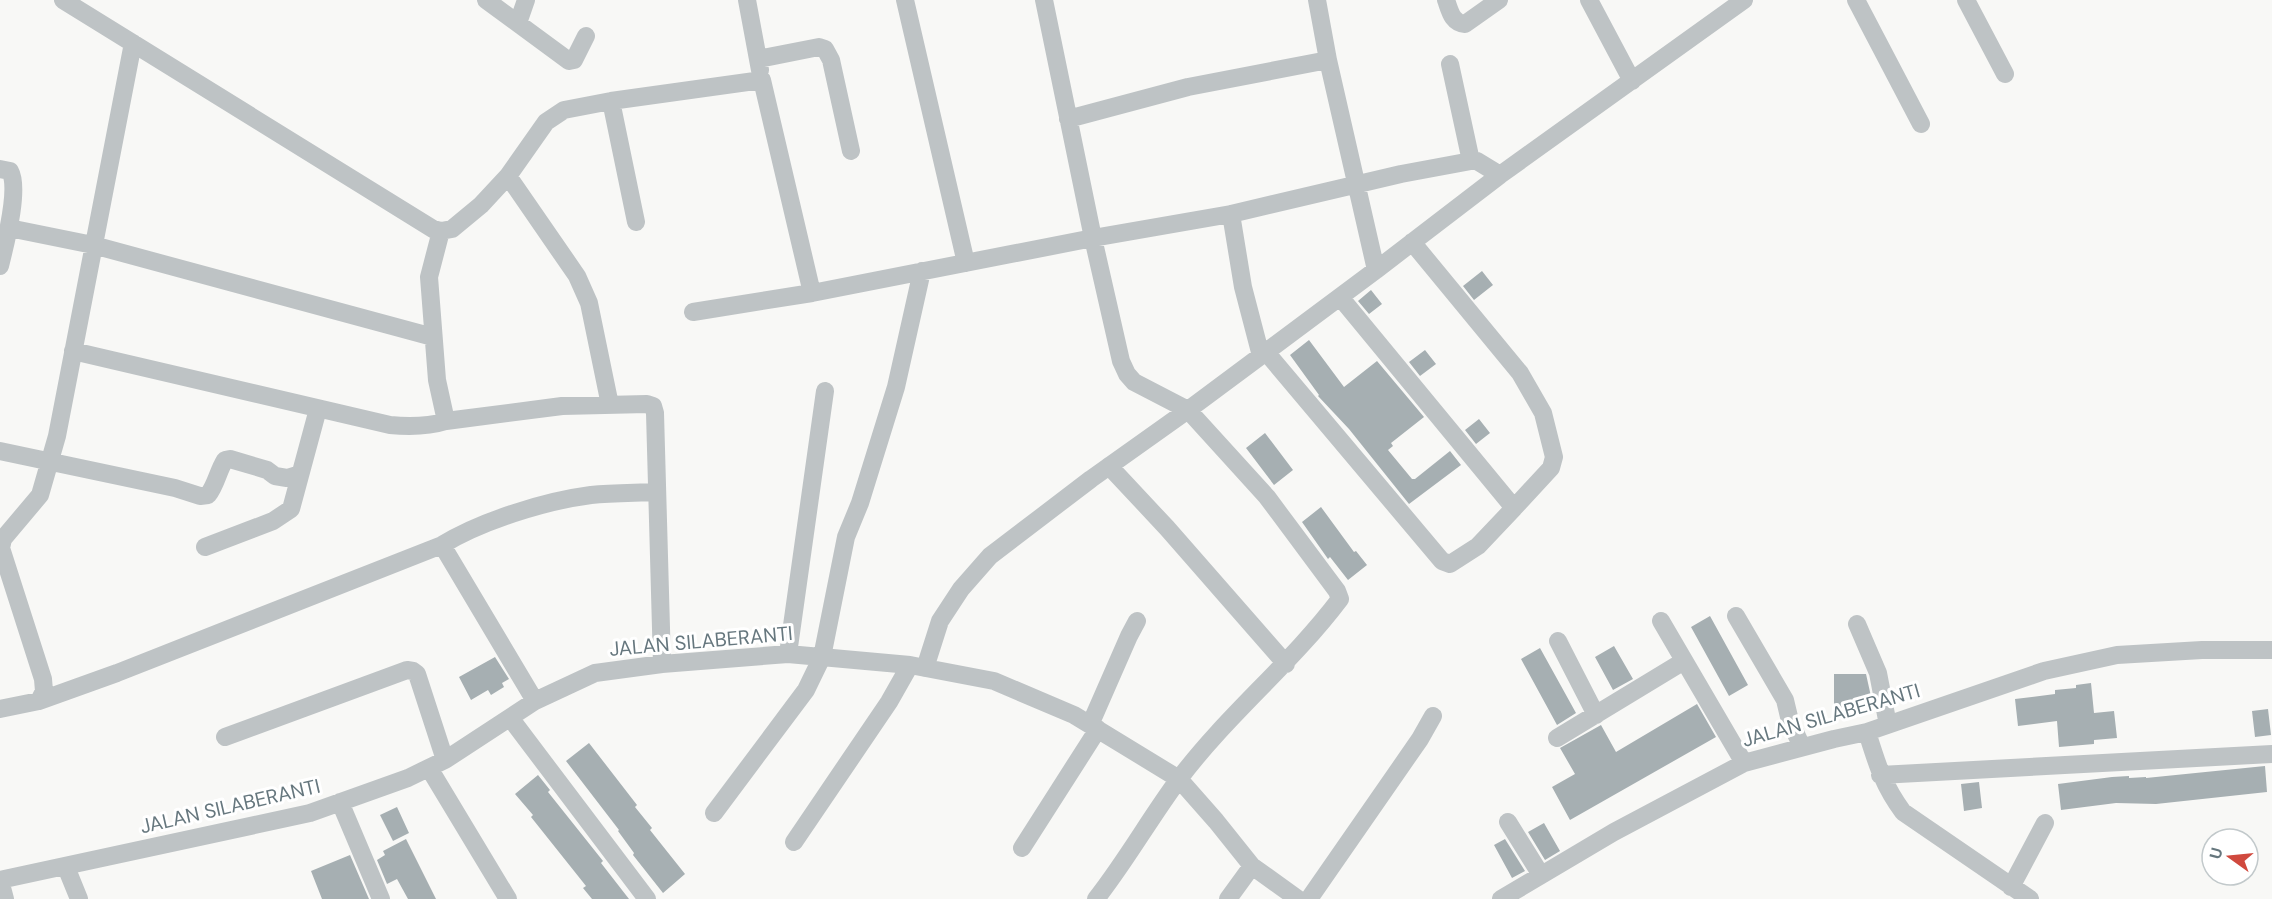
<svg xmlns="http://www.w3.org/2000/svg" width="2272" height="899" font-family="'DM Sans',sans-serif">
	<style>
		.building { fill: #a6afb2 }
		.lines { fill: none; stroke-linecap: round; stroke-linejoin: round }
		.minor { stroke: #bec3c5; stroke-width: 18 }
		.labels { text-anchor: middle; stroke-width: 6; stroke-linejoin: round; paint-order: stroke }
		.street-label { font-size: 20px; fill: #66777e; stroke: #fff }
	</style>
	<rect width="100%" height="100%" fill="#f8f8f6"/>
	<path class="building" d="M1482,271L1493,285L1474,300L1463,286Z
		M1371,290L1382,304L1369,314L1358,301Z
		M1309,340L1344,387L1377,361L1424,417L1391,443L1393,446L1388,450L1412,479H1415L1450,451L1461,465L1409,504L1349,429L1318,396L1319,395L1290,355Z
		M1425,350L1436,364L1420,376L1409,362Z
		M1479,419L1490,433L1476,444L1465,430Z
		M1265,433L1293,470L1274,485L1246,448Z
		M1321,507L1354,552L1356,551L1367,565L1348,580L1330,557L1328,559L1302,522Z
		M1710,616L1748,685L1729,696L1691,627Z
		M1614,646L1633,679L1613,690L1595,657Z
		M1540,648L1576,713L1557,725L1521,659Z
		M495,657L509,679L502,683L504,687L491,695L488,690L471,700L459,677Z
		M1834,674H1866L1874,710H1834Z
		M2091,683L2094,713L2114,711L2117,738L2094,740V744L2059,747L2057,721L2018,726L2015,699L2055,694V690L2076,688V685Z
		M1697,704L1716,737L1570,820L1552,787L1575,774L1560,748L1601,725L1616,752Z
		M2268,709L2271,735L2255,737L2252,711Z
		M589,743L637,805L635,807L652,828L650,830L685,874L663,893L633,855L634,853L618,831L619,830L566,761Z
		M2265,766L2267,792L2156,804L2116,803L2061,810L2058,784L2112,777L2129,776V778L2146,777V778Z
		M538,775L550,790L548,792L603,861L601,863L629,899H592L583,888L586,886L531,817L533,815L515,794Z
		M1979,782L1982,808L1964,811L1961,784Z
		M397,807L409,833L393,841L380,815Z
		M1544,823L1560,851L1545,860L1528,832Z
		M406,839L436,899H408L397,879L387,884L377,860L385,855L383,851Z
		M1505,839L1525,871L1512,878L1494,845Z
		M350,855L369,899H322L311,871Z"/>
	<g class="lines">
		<path class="minor" d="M63,0L433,229L441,231L452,229L481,205L508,176L546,122L564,110L611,101L762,80L812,293L1093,238L1231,214L1401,174L1471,161H1477L1500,175
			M486,0L569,61L574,60L586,36
			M747,0L760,70
			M905,0L966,263
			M1044,0L1093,238L1121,361L1127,374L1134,382L1188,410L1267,497L1337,591L1340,599C1291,664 1227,715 1179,779C1150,818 1126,861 1096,899
			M1317,0L1328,60
			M1446,0C1450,11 1452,23 1465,24L1499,0
			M1589,0L1632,81
			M1856,0L1921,124
			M1966,0L2005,74
			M518,23L526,0
			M758,59L819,47L825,49L831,60L851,151
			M1450,64L1471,161
			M611,101L636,222
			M0,169L10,171C20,189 5,245 0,266
			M508,176L577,276L589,303L610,405
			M1231,214L1243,287L1261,356
			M9,228L93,245L433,337
			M441,231L429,277L437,380L446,421
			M1376,270L1500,175L1744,0
			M1340,297L1514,508L1551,468L1554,457L1543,413L1520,373L1412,242
			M693,312L812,293
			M73,351L390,425C410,427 427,427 446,421L562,406L647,404L653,406L655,413L662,664
			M1266,352L1442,561L1450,564L1478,546L1514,508
			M0,451L175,488L200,496L208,495C216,485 218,471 225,460L230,459L267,470L275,476L287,478L300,474
			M1109,466L1167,528L1286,664
			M442,545L535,701
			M205,547L273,521L291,509L318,409
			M1736,616L1785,700L1790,721L1802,747
			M1661,621L1744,763
			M1857,624L1878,673L1888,725
			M1558,641L1596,715
			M788,654L825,391
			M925,668L940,621L961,589L990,556L1091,479L1188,410L1376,270L1328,60L1188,87L1068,119
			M39,701L117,673L442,545C481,521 545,501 591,495C612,493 634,493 656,492
			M0,709L39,701L44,691L43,679L1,548L3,539L40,495L57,436L133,43
			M511,719L647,899
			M1090,725L1129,636L1137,621
			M1867,732C1877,764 1883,785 1903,812L2030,899
			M225,737L407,670L413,671L417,674L445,760
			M1557,738L1684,661
			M429,768L508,899
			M1880,775L2272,754
			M340,802L381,899
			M714,813L806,690L822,657L846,537L860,503L896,387L922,271
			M1508,822L1541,875
			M794,842L889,702L910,665
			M1022,848L1098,729
			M66,867L79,899
			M0,880L310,813L408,778L445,760L535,701L595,673L662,664L788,654L910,665L994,681L1074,715L1179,779L1216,821L1252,866L1298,899
			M0,880L5,899
			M2011,887L2045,823
			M1228,899L1252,866
			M1309,899L1420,739L1433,716
			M1501,899L1614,832L1744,763L1834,739L1867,732L2044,671L2117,655L2202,650H2272"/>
	</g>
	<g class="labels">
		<g class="street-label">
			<text transform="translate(701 641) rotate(-5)" y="7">JALAN SILABERANTI</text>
			<text transform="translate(1831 715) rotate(-16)" y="7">JALAN SILABERANTI</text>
			<text transform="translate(230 806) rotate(-13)" y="7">JALAN SILABERANTI</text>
		</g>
	</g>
	<g transform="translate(2230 857) rotate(285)"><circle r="28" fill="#ffffff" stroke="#c2c9cb" stroke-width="1.5"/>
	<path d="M0-4.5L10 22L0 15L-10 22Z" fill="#d0493e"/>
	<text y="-9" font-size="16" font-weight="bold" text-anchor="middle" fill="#66777e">U</text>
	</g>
</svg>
